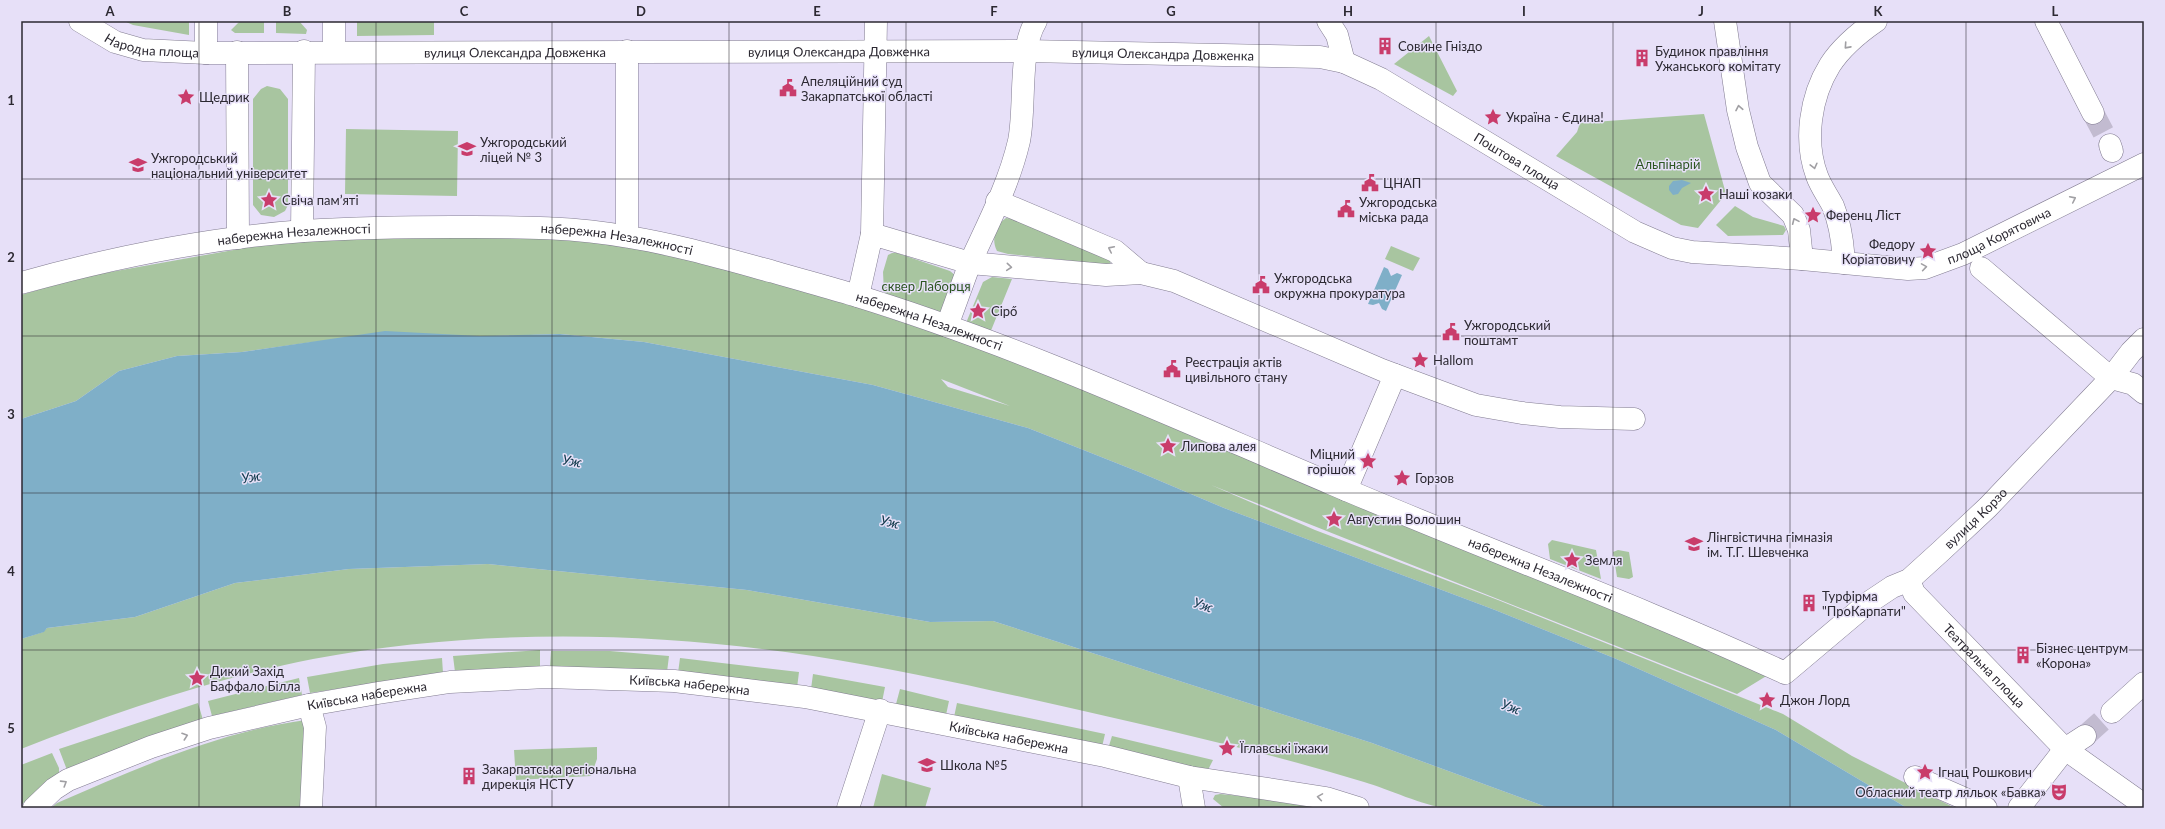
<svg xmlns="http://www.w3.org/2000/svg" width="2165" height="829" font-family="Lato,sans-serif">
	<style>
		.green { fill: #a8c5a0; fill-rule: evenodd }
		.water { fill: #7fafc8 }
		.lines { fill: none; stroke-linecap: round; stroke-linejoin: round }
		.minor-tunnel { stroke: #c2bbd0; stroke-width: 22; stroke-dasharray: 22 11; stroke-linecap: butt }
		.minor-casing { stroke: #827c91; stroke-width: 23 }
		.minor { stroke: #fff; stroke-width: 22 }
		.oneway { stroke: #a09fa3 }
		.grid { fill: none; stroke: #2c2932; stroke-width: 1; stroke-opacity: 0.55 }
		.labels { text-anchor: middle; stroke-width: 3; stroke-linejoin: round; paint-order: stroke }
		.street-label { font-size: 13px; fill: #2c2932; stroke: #e7e0f8 }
		.poi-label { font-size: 13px; fill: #2c2932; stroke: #e7e0f8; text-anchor: start }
		.park-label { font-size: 13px; fill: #2c5521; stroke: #e7e0f8 }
		.water-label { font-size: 14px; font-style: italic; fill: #10394b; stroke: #e7e0f8 }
		.neatline { fill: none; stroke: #2c2932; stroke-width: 1.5 }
		.grid-label { font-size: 13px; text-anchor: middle; font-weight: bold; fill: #2c2932 }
	</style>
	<rect width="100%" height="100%" fill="#e7e0f8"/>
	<path class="green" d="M124,21H189V35L133,25Z
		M240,21H264V33H235L231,30Z
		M276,21H299L307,30L306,34L276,33Z
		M357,21H434V35L357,36Z
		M1429,36L1457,91L1453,96L1394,64Z
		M267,86L280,89L288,99V205L285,211L274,217L261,215L253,205V99L261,89Z
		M1704,114L1726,194L1698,228L1681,225L1556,156L1577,132L1580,123Z
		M346,129L458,131L457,196L345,194Z
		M1735,206L1753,217L1784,226L1786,230L1783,235L1728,236L1716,225Z
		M1006,218L1014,219L1111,260L1110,265L1008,254L997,251C991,240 995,225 1006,218Z
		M393,235L617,241L800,288L1018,361L1768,675L1737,694L1211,485L1315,530L1498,600L1783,714L1852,756L1955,808H1907L1776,730L1614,658L1495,610L1224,508L1139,472L1028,428L873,385L644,342L560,334L313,342L242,352L177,356L119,371L76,401L21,419V295L77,278L289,240ZM941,379L1010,406L948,387Z
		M1391,246L1420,258L1413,271L1385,259Z
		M892,253H897L950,271L956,276L941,315L884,293L883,272L888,255Z
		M992,277L1012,279L990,333L966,323L983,282Z
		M1552,540L1596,550L1601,579L1550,559L1548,544Z
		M1618,550L1629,552L1633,577L1629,579L1617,577L1613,552Z
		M488,564L747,590L930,622L993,621L1372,743L1549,808C1515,808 1480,811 1446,808C1424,806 1388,789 1364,782C1289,759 1213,741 1136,723C1029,699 922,673 813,656C648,631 478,628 313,659C213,679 116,712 21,749V639L43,632L47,628L135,617L235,583L349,569Z
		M540,650V667L455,672L453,656Z
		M551,651H610L669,656L667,672L550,667Z
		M442,658L443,673L310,693L307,677L383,664Z
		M680,658L799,672L797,688L678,673Z
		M813,674L885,687L882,702L811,689Z
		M299,678L302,695L212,716L208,701Z
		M900,689L949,701L946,715L896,704Z
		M198,703L203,720L67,770L59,749Z
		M957,703L1105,734L1102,747L954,717Z
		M306,720L304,808H51L57,803C135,769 221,731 306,720Z
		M1112,736L1213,760L1208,770L1190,767L1108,749Z
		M597,747V759L591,776L516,780L514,750Z
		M52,753L59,768V774L21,805V765Z
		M882,774L931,788L925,808H873Z
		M1220,794L1326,804L1342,808H1224L1213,799L1215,795Z"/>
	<path class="water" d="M1682,180L1691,183L1682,188L1678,194L1673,195L1669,190V186L1673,181Z
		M1384,267L1388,269L1391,276L1397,273L1402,275L1386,311L1382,309L1379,303L1373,305L1368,304Z
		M385,331L480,336L560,334L644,342L873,385L1028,428L1139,472L1224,508L1495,610L1614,658L1776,730L1907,808H1549L1372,743L993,621L930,622L747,590L488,564L349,569L235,583L135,617L47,628L44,632L21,639V419L76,401L119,371L177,356L242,352Z"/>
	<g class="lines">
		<path class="minor-tunnel" d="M2093,113L2110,145
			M2085,736L2112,712"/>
		<g class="minor-casing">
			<g id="minor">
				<path id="s1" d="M80,21L115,42L143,50L206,53L1026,51L1320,57L1344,62L1381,79L1635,232L1672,248L1692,252L1802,259L1908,269L1925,268L1963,254L2144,164"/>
				<path d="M334,21V51"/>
				<path d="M1036,21C1018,50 1026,107 1019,141C1009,184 988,224 970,263L1106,275L1141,273L1174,281L1382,370L1476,405L1522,413L1560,417L1634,419"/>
				<path d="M1328,21L1337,35L1344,62"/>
				<path d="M1725,21L1738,110L1747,147L1760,183L1793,215L1799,230L1802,259"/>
				<path d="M2046,21L2093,113"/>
				<path d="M237,52L238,238"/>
				<path d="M206,53V21"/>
				<path d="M2110,145L2112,151"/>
				<path d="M997,201L1115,251L1141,273"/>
				<path d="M302,231L304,51"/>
				<path d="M872,234L876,21"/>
				<path d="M627,236V51"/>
				<path d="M1844,263C1843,244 1840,223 1833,206C1828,196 1821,187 1817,176C1804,141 1810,97 1830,65C1841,48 1860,32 1876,21"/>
				<path d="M1981,268L2111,378L2133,384L2144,393"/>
				<path id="s2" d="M21,283C114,257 208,238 304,231C354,228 404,227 453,227C512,227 571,226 629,237C678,245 726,259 774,272C801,280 828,287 854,295C1017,345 1174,417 1330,483C1481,548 1636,604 1785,673L1868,603L1892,587L1909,580L1941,551L1988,507L2111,378L2131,352L2144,339"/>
				<path d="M858,296L872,234L970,263L947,326"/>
				<path d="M1346,490L1395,375"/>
				<path id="s3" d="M1909,580L1914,593L2065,749L2144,805"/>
				<path d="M309,705L315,727L311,808"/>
				<path d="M2112,712L2144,683"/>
				<path d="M1189,777L1194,808"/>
				<path d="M1915,777L1986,808"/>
				<path id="s4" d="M34,808L54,789L68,780L151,747L209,728L309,705L378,693L450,682L546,677L674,681L805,697L1105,756L1189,777L1326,798L1358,808"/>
				<path d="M848,808L880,710"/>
				<path d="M2019,808L2065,749L2085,736"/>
			</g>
		</g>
		<use href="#minor" class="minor"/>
	</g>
	<defs><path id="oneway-chevron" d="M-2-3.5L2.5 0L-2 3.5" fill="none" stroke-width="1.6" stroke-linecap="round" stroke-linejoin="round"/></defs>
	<g class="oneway">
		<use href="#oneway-chevron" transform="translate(1847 46) rotate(132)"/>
		<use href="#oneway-chevron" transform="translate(1739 108) rotate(-101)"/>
		<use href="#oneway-chevron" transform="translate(1814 166) rotate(76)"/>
		<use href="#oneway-chevron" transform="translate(2073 199) rotate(-26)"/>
		<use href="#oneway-chevron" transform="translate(1795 221) rotate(-114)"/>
		<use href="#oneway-chevron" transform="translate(1111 249) rotate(-154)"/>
		<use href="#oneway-chevron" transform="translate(1009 267) rotate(5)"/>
		<use href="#oneway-chevron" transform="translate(1924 267) rotate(-9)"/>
		<use href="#oneway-chevron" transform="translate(185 736) rotate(-19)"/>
		<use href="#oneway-chevron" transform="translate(64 783) rotate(-32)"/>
		<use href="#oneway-chevron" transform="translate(1320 797) rotate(-171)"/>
	</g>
	<path class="grid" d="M199,21V808M376,21V808M552,21V808M729,21V808M906,21V808M1082,21V808M1259,21V808M1436,21V808M1613,21V808M1790,21V808M1966,21V808M21,179H2144M21,336H2144M21,493H2144M21,650H2144"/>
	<defs>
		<g id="building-bare" transform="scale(1.38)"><path d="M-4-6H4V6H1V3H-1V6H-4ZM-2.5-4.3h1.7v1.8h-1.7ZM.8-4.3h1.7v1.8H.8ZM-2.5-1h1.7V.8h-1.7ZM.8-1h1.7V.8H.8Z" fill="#c93c6b" stroke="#e7e0f8" stroke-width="2.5" paint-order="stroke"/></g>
		<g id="civic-bare" transform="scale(1.38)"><path d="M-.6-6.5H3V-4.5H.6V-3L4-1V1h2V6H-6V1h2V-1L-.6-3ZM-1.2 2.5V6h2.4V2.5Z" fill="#c93c6b" stroke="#e7e0f8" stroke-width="2.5" paint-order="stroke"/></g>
		<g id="sight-bare" transform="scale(1.38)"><path d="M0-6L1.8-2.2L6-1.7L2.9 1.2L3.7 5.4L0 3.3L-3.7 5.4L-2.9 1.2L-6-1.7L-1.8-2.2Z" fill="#c93c6b" stroke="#e7e0f8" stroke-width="2.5" paint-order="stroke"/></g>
		<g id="school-bare" transform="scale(1.38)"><path d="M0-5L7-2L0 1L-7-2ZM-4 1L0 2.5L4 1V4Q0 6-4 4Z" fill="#c93c6b" stroke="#e7e0f8" stroke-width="2.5" paint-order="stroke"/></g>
		<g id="university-bare" transform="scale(1.38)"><path d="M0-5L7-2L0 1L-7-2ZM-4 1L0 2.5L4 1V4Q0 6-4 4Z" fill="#c93c6b" stroke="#e7e0f8" stroke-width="2.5" paint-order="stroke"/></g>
		<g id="theatre-bare" transform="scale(1.38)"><path d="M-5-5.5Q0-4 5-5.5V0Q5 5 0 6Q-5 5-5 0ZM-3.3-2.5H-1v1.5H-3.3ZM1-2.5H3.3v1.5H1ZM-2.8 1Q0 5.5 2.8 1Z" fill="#c93c6b" stroke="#e7e0f8" stroke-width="2.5" paint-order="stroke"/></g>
	</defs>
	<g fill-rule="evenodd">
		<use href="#building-bare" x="1385" y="46"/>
		<use href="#building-bare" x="1642" y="58"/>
		<use href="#civic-bare" x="788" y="88"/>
		<use href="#sight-bare" x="186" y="97"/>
		<use href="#sight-bare" x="1493" y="117"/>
		<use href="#school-bare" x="467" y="149"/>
		<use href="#university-bare" x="138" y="165"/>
		<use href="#civic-bare" x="1370" y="183"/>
		<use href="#sight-bare" x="1706" y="194"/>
		<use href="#sight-bare" x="269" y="200"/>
		<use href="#civic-bare" x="1346" y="209"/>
		<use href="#sight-bare" x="1813" y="215"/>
		<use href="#sight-bare" x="1928" y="251"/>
		<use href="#civic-bare" x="1261" y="285"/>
		<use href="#sight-bare" x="978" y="311"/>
		<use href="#civic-bare" x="1451" y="332"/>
		<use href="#sight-bare" x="1420" y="360"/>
		<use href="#civic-bare" x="1172" y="369"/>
		<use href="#sight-bare" x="1168" y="446"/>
		<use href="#sight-bare" x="1368" y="461"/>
		<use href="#sight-bare" x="1402" y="478"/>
		<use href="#sight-bare" x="1334" y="519"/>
		<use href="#school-bare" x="1694" y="544"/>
		<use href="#sight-bare" x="1572" y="560"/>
		<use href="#building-bare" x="1809" y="603"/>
		<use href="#building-bare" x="2023" y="655"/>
		<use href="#sight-bare" x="197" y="678"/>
		<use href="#sight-bare" x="1767" y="700"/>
		<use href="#sight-bare" x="1227" y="748"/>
		<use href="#school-bare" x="927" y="765"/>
		<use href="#sight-bare" x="1925" y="772"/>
		<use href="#building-bare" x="469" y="776"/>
		<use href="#theatre-bare" x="2059" y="792"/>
	</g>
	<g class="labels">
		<g class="street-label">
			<text dy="5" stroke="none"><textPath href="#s1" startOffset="78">Народна площа</textPath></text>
			<text dy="5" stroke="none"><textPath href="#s1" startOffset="442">вулиця Олександра Довженка</textPath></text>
			<text dy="5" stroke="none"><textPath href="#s1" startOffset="766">вулиця Олександра Довженка</textPath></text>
			<text dy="5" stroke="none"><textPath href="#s1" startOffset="1090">вулиця Олександра Довженка</textPath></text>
			<text dy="5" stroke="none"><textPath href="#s1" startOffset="1471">Поштова площа</textPath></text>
			<text dy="5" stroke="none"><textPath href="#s2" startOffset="278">набережна Незалежності</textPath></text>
			<text dy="5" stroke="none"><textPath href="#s1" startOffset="1984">площа Корятовича</textPath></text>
			<text dy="5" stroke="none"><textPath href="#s2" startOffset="602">набережна Незалежності</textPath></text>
			<text dy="5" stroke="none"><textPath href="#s2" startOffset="926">набережна Незалежності</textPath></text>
			<text dy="5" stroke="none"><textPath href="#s2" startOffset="2098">вулиця Корзо</textPath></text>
			<text dy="5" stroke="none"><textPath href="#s2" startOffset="1586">набережна Незалежності</textPath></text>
			<text dy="5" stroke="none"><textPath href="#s3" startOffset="115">Театральна площа</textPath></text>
			<text dy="5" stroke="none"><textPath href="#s4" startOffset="680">Київська набережна</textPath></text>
			<text dy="5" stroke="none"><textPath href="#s4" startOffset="356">Київська набережна</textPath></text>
			<text dy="5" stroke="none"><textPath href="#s4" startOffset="1004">Київська набережна</textPath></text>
		</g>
		<g class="poi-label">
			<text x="1398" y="51">Совине Гніздо</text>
			<text x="1655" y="56">Будинок правління<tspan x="1655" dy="15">Ужанського комітату</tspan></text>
			<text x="801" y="86">Апеляційний суд<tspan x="801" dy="15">Закарпатської області</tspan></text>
			<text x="199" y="102">Щедрик</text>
			<text x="1506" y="122">Україна - Єдина!</text>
			<text x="480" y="147">Ужгородський<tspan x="480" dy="15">ліцей № 3</tspan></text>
			<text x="151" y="163">Ужгородський<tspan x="151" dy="15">національний університет</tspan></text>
			<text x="1383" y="188">ЦНАП</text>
			<text x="1719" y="199">Наші козаки</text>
			<text x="282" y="205">Свіча памʼяті</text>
			<text x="1359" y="207">Ужгородська<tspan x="1359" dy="15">міська рада</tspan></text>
			<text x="1826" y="220">Ференц Ліст</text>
			<text x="1915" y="249" text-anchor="end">Федору<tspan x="1915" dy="15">Коріатовичу</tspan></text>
			<text x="1274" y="283">Ужгородська<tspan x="1274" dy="15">окружна прокуратура</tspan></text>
			<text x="991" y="316">Cipő</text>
			<text x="1464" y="330">Ужгородський<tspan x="1464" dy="15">поштамт</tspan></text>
			<text x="1433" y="365">Hallom</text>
			<text x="1185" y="367">Реєстрація актів<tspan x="1185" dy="15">цивільного стану</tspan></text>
			<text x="1181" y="451">Липова алея</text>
			<text x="1355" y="459" text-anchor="end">Міцний<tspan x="1355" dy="15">горішок</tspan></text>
			<text x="1415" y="483">Горзов</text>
			<text x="1347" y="524">Августин Волошин</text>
			<text x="1707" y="542">Лінгвістична гімназія<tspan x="1707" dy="15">ім. Т.Г. Шевченка</tspan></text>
			<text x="1585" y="565">Земля</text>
			<text x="1822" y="601">Турфірма<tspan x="1822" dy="15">"ПроКарпати"</tspan></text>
			<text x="2036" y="653">Бізнес центрум<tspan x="2036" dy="15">«Корона»</tspan></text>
			<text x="210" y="676">Дикий Захід<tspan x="210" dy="15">Баффало Білла</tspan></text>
			<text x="1780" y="705">Джон Лорд</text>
			<text x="1240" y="753">Їглавські їжаки</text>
			<text x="940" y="770">Школа №5</text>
			<text x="482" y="774">Закарпатська регіональна<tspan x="482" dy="15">дирекція НСТУ</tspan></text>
			<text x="1938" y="777">Ігнац Рошкович</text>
			<text x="2046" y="797" text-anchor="end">Обласний театр ляльок «Бавка»</text>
		</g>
		<g class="park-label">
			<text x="1668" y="169">Альпінарій</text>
			<text x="926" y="291">сквер Лаборця</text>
		</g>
		<g class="water-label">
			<text transform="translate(572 461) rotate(10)" y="5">Уж</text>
			<text transform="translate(251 477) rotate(-9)" y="5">Уж</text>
			<text transform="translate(890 522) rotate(13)" y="5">Уж</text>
			<text transform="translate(1203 605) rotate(18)" y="5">Уж</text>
			<text transform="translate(1511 707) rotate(20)" y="5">Уж</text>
		</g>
	</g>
	<rect width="2165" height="829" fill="none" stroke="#e7e0f8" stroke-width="44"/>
	<rect x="22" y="22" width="2121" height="785" class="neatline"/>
	<g class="grid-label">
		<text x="110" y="16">A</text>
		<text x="287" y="16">B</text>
		<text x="464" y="16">C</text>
		<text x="641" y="16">D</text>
		<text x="817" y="16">E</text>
		<text x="994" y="16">F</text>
		<text x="1171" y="16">G</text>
		<text x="1348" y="16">H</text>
		<text x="1524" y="16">I</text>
		<text x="1701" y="16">J</text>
		<text x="1878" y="16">K</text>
		<text x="2055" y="16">L</text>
		<text x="11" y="105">1</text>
		<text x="11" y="262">2</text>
		<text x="11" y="419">3</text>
		<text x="11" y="576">4</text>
		<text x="11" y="733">5</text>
	</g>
</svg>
